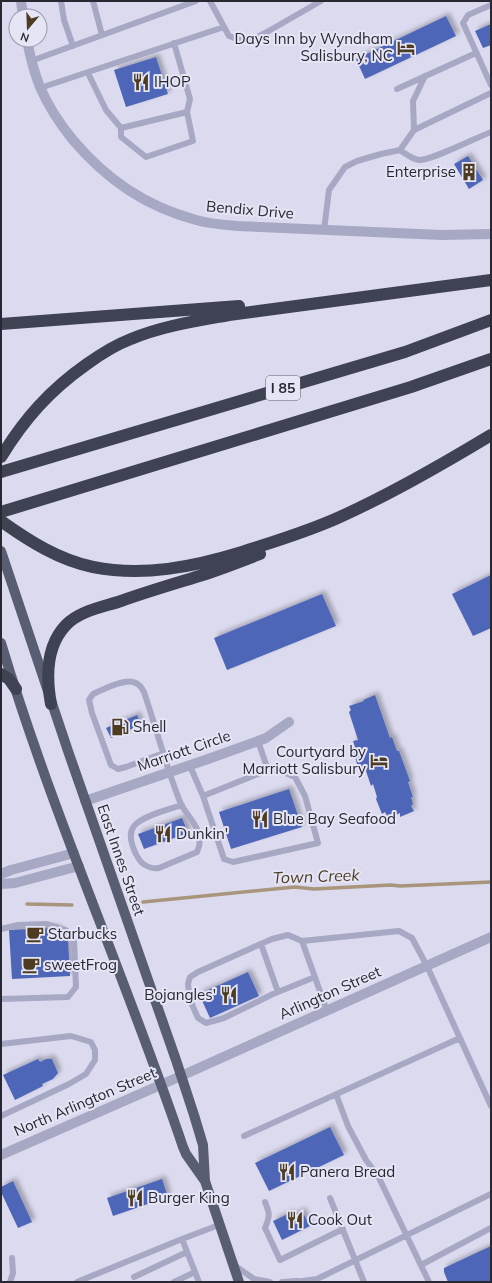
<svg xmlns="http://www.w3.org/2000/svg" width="492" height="1283" font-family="Mulish,sans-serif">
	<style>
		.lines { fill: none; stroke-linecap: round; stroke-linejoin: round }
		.stream { stroke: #a8957c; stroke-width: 3.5 }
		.building { fill: #4d66b8; filter: url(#shadow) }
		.service { stroke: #a7a8c4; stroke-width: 6 }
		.minor { stroke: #a7a8c4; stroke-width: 10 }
		.tertiary { stroke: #a7a8c4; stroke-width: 10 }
		.primary { stroke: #595d72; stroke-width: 10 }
		.motorway { stroke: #3f4252; stroke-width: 12 }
		.labels { text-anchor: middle; stroke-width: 4; stroke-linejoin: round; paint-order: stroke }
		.shield { fill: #e6e5f6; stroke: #60616d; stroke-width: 1 }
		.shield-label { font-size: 14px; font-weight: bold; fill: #272832 }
		.poi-label { font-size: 15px; fill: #272832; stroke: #e6e5f6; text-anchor: start }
		.street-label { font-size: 15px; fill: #272832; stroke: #e6e5f6 }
		.water-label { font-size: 16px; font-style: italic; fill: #4e3c21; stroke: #e6e5f6 }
	</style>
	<defs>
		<filter id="shadow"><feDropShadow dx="3.5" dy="-3.5" stdDeviation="2" flood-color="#0004"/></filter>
	</defs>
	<rect width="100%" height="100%" fill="#dbdaee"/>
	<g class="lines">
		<path class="stream" d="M143,902L295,887L314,889L391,885L400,886L491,882
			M27,904L72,905"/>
	</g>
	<path class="building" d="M446,16L456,36L365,79L356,59Z
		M491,24V45L483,48L475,31Z
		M156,57L168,94L126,107L114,70Z
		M468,156L483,180L469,189L454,164Z
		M491,575V628L473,636L452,594Z
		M322,594L336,626L227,670L214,638Z
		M375,695L390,738L392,737L397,751H399L410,781L408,782L413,797H411L413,804L411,806L414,811L400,817V813L388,818L385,812L382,814L376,799L377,797L373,784L371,786L366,771L360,773L352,748L355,747L353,741L358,740L349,712L351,710L349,706L364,701L363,700Z
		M137,715L141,725L111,738L106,728Z
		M289,789L302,827L231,849L219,812Z
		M182,818L188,833L144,849L138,834Z
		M55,928L68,940L70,976L12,979L9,930Z
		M248,972L259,996L210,1018L199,994Z
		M38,1059L40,1062L46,1059H52L58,1073L53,1079L42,1084L43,1086L15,1100L3,1075Z
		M330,1127L344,1155L269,1191L255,1163Z
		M162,1179L168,1197L113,1216L107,1198Z
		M13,1181L32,1222L18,1228L1,1192V1187Z
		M302,1211L310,1226L282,1240L273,1221L290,1213L291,1216Z
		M491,1246V1282H448L444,1272V1268Z"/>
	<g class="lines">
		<path class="service" d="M61,1L64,20L73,46
			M93,1L102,35
			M210,1L229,36L240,40L253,39L267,32L321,1
			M491,5L468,15L463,23L491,85
			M174,43L190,99L187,112L193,141L146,157L121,137V128L187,112
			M31,61L196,1
			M88,73L106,110L121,128
			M40,88L224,27
			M397,89L476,53
			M414,130L413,101L425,76
			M400,150L414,130L491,93
			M324,230L329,190L345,167L357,161L381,154L400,150C406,154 412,159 419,160C430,161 478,137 491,132
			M258,741L268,770
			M164,753L126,767L118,769L111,765L92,713L89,700L93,694C102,690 123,679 133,682C138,683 142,688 144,692C154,722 162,751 172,780C175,788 178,798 182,806C191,821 206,833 197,852L159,868C154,869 147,867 142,863C135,855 126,836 134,826C142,816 169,809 182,805
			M190,766L203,796L224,859L233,862L318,843L305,796L295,777L283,772L268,770L203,796
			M1,929L18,925L47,924L66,930L74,940L76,987L68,997L1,999
			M302,941L327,1011
			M261,944L278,992
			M315,977L273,994L224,1018L206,1023L198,1018L190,1000L188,984L190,977L198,972L272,939L288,935L302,941L399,931L412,938L427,966L491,1106
			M1,1044L71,1036L91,1042L95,1050V1060L86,1074L69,1084L1,1116
			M336,1094L348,1126L366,1160L378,1176L429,1282
			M244,1136L460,1038
			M330,1198L364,1282
			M265,1202C270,1214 270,1216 265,1228L280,1260L343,1229
			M182,1239L199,1282
			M234,1265L254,1279L270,1282
			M421,1265L491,1228
			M134,1277L187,1252
			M10,1282L13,1273L12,1258
			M77,1282L182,1239L219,1225
			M174,1282L195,1272
			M282,1282L297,1281
			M295,1282L317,1279L491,1194"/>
		<path class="minor" d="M21,1L23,16
			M27,40C30,56 34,72 40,87C48,106 60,124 73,140C107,180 145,206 196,220C210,224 224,225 238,226L442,235L491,234
			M85,801L211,758L258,741L266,738L289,722
			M1,874L11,870L74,853
			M1,884L15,883L79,866"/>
		<path class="tertiary" d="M1,1155L181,1076L491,937"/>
		<path class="primary" d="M1,551L68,751L176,1060L194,1115L203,1145L205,1181L239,1282
			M1,643C52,814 126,978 183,1147L186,1154L205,1181"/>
		<path class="motorway" d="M1,324L239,306
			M1,457C25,418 50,390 87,364C101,354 115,345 131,339C162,326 196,321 229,315L491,280
			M1,472L405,352L491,320
			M1,512L411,387L491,359
			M1,521C29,541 59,560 93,567C143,577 193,567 242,552C276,541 310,531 342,516C393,493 443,464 491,435
			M1,674L9,679L16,689
			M51,704C46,677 46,646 66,625C79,611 103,607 121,601C149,591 177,583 206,574C224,568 242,561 260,554"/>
	</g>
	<defs>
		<g id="hotel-bare" transform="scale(1.38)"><path d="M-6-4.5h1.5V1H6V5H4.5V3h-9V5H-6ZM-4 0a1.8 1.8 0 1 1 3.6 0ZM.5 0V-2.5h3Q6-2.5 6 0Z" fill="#4e3c21" stroke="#e6e5f6" stroke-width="2.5" paint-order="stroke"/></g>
		<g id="restaurant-bare" transform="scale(1.38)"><path d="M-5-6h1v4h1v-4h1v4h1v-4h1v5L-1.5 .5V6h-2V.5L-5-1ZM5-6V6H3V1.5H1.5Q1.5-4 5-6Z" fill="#4e3c21" stroke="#e6e5f6" stroke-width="2.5" paint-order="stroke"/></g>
		<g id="building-bare" transform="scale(1.38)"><path d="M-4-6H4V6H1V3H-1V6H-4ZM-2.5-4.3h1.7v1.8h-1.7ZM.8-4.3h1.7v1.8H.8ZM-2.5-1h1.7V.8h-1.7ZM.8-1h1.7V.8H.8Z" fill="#4e3c21" stroke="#e6e5f6" stroke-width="2.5" paint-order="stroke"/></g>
		<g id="fuel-bare" transform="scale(1.38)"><path d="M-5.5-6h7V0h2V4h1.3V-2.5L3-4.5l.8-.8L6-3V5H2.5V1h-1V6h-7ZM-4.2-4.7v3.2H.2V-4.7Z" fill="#4e3c21" stroke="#e6e5f6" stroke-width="2.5" paint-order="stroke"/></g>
		<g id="cafe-bare" transform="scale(1.38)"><path d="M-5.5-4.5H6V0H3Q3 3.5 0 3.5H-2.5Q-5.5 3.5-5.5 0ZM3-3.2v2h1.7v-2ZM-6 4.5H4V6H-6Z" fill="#4e3c21" stroke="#e6e5f6" stroke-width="2.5" paint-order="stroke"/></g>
	</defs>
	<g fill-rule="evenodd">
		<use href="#hotel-bare" x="406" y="48"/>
		<use href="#restaurant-bare" x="141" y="82"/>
		<use href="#building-bare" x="469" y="172"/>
		<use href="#fuel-bare" x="120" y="727"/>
		<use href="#hotel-bare" x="379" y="761"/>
		<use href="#restaurant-bare" x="260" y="819"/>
		<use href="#restaurant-bare" x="163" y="834"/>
		<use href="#cafe-bare" x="35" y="934"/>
		<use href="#cafe-bare" x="31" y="965"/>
		<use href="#restaurant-bare" x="229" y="995"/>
		<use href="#restaurant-bare" x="287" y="1172"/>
		<use href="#restaurant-bare" x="135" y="1198"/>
		<use href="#restaurant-bare" x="295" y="1220"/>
	</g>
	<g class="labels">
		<rect class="shield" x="266" y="376" width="34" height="24" rx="3"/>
		<g class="shield-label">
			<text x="283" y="393">I 85</text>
		</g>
		<g class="poi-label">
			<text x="393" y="44" text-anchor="end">Days Inn by Wyndham<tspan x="393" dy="17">Salisbury, NC</tspan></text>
			<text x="154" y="87">IHOP</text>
			<text x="456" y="177" text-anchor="end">Enterprise</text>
			<text x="133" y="732">Shell</text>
			<text x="366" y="757" text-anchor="end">Courtyard by<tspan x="366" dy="17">Marriott Salisbury</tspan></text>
			<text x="273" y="824">Blue Bay Seafood</text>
			<text x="176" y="839">Dunkin'</text>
			<text x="48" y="939">Starbucks</text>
			<text x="44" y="970">sweetFrog</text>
			<text x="216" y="1000" text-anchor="end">Bojangles'</text>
			<text x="300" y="1177">Panera Bread</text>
			<text x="148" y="1203">Burger King</text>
			<text x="308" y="1225">Cook Out</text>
		</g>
		<g class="street-label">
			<text transform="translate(250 210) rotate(5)" y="5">Bendix Drive</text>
			<text transform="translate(184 751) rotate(-19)" y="5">Marriott Circle</text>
			<text transform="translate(121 860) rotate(71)" y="5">East Innes Street</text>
			<text transform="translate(330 993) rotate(-24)" y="5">Arlington Street</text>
			<text transform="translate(85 1102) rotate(-23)" y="5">North Arlington Street</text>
		</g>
		<g class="water-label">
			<text transform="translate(316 876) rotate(-2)" y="6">Town Creek</text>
		</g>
	</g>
	<rect width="492" height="1283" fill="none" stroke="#272832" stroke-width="4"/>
	<g transform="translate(28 28) rotate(199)"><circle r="19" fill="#e6e5f6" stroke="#9a99a8"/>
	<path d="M0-3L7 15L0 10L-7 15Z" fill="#4e3c21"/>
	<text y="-6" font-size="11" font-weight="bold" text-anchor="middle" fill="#272832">N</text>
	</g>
</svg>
